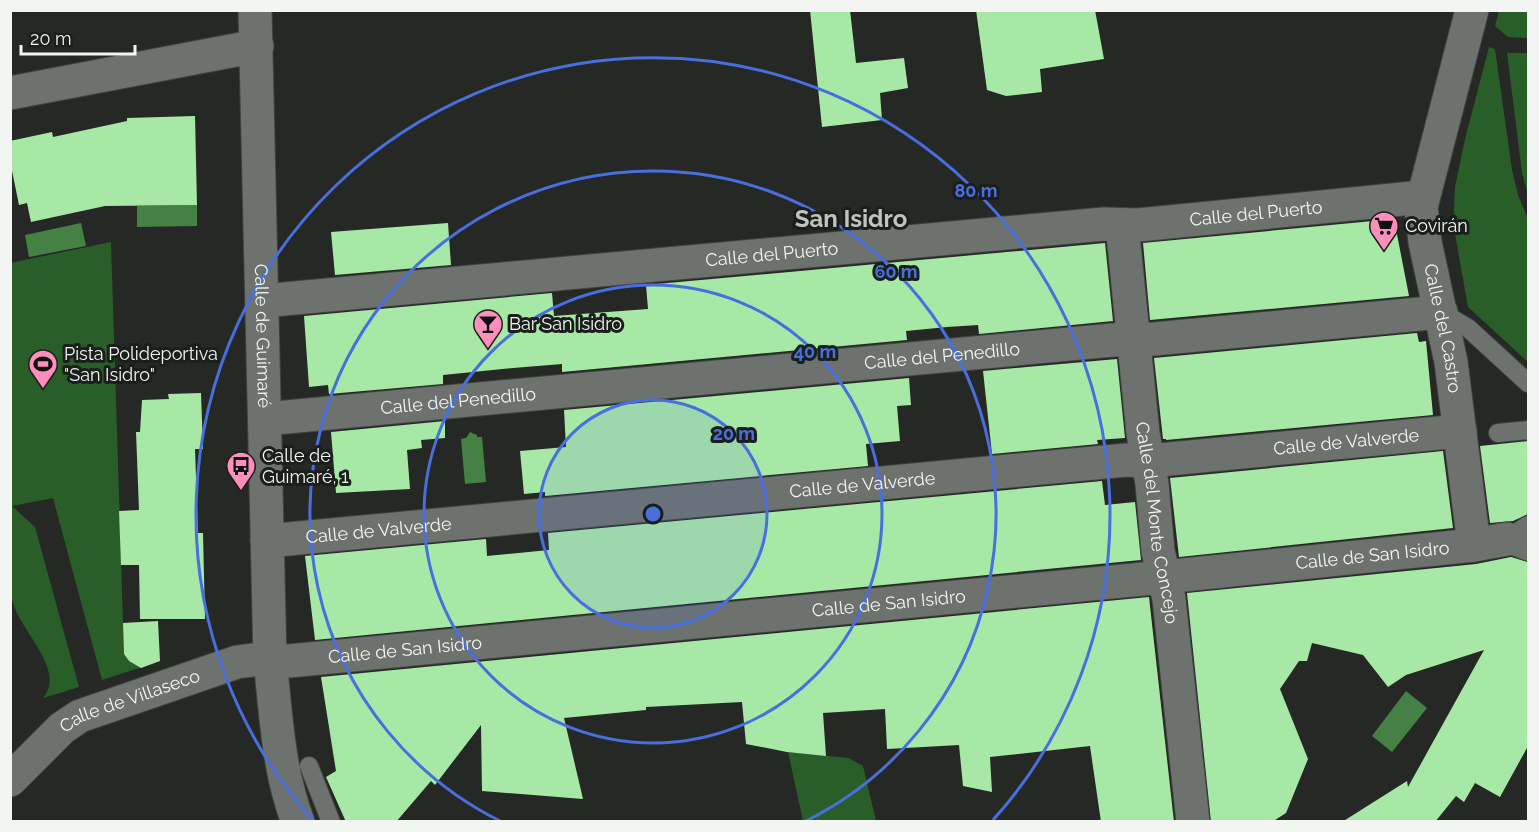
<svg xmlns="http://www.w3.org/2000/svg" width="1539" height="832" font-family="Raleway,sans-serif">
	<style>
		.green { fill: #295e29 }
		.water { fill: #458145 }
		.building { fill: #a8e8a6 }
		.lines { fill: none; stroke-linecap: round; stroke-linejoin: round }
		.service-casing { stroke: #404340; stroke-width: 20 }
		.pedestrian-casing { stroke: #404340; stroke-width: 29 }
		.minor-casing { stroke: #404340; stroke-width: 35 }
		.service { stroke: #6e726e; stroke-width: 18 }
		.pedestrian { stroke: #6e726e; stroke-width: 27 }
		.minor { stroke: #6e726e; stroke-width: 33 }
		.ring { fill: none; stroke: #486fdd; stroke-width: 3 }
		.labels { text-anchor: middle; stroke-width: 6; stroke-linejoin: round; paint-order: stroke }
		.street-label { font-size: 18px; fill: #f3f5f3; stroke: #1b1f1b }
		.poi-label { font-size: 18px; fill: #f3f5f3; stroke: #1b1f1b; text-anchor: start }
		.district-label { font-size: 24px; font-weight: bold; fill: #c0c4bf; stroke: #1b1f1b }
		.centre { fill: #486fdd; stroke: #1b1f1b; stroke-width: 3 }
		.ring-label { font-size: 18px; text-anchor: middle; font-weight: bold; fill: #486fdd; stroke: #1b1f1b; stroke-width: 6; stroke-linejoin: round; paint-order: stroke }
	</style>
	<rect width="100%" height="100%" fill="#252825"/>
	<path class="green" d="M1499,11H1528V38L1508,37L1495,26Z
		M1489,47L1495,49L1512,170L1518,195L1528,219V362L1468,307L1455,234L1454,209L1455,187L1465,139Z
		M1507,53H1528V195L1522,173Z
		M111,242L124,654L129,661L142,667L102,680L53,498L12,506L35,527L79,687L43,698C69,667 11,625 11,592C11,482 11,373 10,263Z
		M788,752L849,758L863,766L876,821H803Z"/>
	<path class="water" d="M197,205V226L137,227V206Z
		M81,223L86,246L29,257L25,235Z
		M470,432L477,435V437H482L486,482L465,484L461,439L466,438Z
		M1406,691L1427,708L1392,752L1372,736Z"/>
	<path class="building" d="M810,10H850L856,63L904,58L908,88L880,93L882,120L822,127Z
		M976,10H1095L1104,59L1040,69L1042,92L1006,96L987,90Z
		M195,116L197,205L105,206L31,222L27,203L19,205L10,161V141L52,132L53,137L127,121V118Z
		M1394,219L1409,296L1150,320L1143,243Z
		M448,223L451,265L335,275L331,232Z
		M1105,243L1113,321L979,334L978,325L947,327L906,331L907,340L562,372V364L513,368L443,375V384L329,394L328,385L309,387L304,316L552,293L554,316L648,309L646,285Z
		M1417,333L1419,342L1426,341L1433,415L1166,440V439H1163L1154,358Z
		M1117,359L1125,438L1097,440L1098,444L992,454L983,371Z
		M909,378L911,405L897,406L900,441L866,444L868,466L545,496V492L524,494L520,451L566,447L564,410Z
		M201,393L203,449H195L198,533H203L205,619H140L139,565H121L119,511L139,510L136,432H140L142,400L169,399L168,394Z
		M445,421V438L421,440L422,448L407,450L410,489L336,493L331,432Z
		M1528,441V514L1513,521L1490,523L1480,446Z
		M1443,451L1453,528L1179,557L1170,478Z
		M1102,481L1105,505L1135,502L1141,560L315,640L305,556L486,539L487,556L549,550L548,533Z
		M1511,557L1528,562V746L1500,797L1475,783L1464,802L1456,796L1435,822H1342L1407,781L1408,787L1484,650L1406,675L1388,687L1363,655L1312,643L1307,661H1299L1280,689L1308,759L1286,813L1272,822H1211L1187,593L1476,564Z
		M1149,597L1174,822H1101L1090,746L990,757L992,792L963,786L959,745L887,749L885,709L823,713L826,756L787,752L746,744L742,702L646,707V710L564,718L583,799L482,791L481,725L435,785L431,781L396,822H346L326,777L336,771L321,677Z
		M158,621L160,661L141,668L129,661L124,654L123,623Z"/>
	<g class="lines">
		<g class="service-casing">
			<path id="service" d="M1441,312L1468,328L1528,383
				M1498,433L1528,430
				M1507,539L1528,525
				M309,766L331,822"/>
		</g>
		<g class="pedestrian-casing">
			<path id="pedestrian" d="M1507,539L1528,547"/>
		</g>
		<g class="minor-casing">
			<g id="minor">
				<path id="s1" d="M255,10L270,660C276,714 278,770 298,822"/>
				<path id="s2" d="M1472,10L1421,207L1425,242L1451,362L1474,545"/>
				<path d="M10,93L257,46"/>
				<path id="s3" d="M1122,225L1143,433L1152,484L1158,551L1169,599L1193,822"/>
				<path id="s4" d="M262,301L1104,224L1138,225L1423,197"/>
				<path id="s5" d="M265,419L1113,340L1154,339L1441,312"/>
				<path id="s6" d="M267,541L1126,460L1148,461L1460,431"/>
				<path id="s7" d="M10,780L62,728L80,716L237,662L261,659L288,661L310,659L1164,577L1474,545L1507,539"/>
			</g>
		</g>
		<use href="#service" class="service"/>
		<use href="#pedestrian" class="pedestrian"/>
		<use href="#minor" class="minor"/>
	</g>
	<circle cx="653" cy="514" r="114" fill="#486fdd" fill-opacity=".12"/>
	<g class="ring">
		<circle cx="653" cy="514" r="114"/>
		<circle cx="653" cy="514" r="229"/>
		<path d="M500 821A343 343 0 1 1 806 821"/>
		<path d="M313 820A457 457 0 1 1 993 820"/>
	</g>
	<defs>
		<g id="supermarket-pin" transform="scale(1.5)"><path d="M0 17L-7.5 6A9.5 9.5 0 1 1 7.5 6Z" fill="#fe8ebc" stroke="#1b1f1b"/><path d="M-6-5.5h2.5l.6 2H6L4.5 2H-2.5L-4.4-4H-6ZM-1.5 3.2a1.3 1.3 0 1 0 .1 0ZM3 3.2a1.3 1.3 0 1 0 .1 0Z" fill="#111"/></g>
		<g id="bar-pin" transform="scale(1.5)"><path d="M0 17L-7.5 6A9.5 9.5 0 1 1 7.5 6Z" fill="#fe8ebc" stroke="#1b1f1b"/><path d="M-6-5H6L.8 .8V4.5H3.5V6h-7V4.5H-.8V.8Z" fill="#111"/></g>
		<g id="stadium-pin" transform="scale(1.5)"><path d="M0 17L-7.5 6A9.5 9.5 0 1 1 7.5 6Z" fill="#fe8ebc" stroke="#1b1f1b"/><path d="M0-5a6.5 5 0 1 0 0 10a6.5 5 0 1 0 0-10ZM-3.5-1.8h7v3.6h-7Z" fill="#111"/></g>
		<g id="bus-pin" transform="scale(1.5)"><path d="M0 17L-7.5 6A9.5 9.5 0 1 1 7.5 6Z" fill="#fe8ebc" stroke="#1b1f1b"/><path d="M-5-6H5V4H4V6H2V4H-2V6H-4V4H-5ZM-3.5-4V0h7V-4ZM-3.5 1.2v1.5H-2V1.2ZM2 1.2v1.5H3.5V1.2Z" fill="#111"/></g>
	</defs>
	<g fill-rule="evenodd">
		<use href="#supermarket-pin" x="1384" y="226"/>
		<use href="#bar-pin" x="488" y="324"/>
		<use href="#stadium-pin" x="43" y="364"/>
		<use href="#bus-pin" x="241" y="466"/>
	</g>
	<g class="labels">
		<g class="street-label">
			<text dy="6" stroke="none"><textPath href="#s4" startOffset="998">Calle del Puerto</textPath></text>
			<text dy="6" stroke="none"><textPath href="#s4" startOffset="512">Calle del Puerto</textPath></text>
			<text dy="6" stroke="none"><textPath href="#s2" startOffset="327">Calle del Castro</textPath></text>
			<text dy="6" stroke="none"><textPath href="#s1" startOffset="326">Calle de Guimaré</textPath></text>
			<text dy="6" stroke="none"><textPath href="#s5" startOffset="680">Calle del Penedillo</textPath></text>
			<text dy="6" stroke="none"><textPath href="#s5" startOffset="194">Calle del Penedillo</textPath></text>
			<text dy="6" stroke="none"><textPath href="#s6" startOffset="1084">Calle de Valverde</textPath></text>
			<text dy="6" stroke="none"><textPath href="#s6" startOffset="598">Calle de Valverde</textPath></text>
			<text dy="6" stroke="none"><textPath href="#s3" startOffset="300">Calle del Monte Concejo</textPath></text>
			<text dy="6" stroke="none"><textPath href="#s6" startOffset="112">Calle de Valverde</textPath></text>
			<text dy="6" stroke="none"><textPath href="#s7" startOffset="1402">Calle de San Isidro</textPath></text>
			<text dy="6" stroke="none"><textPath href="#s7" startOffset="916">Calle de San Isidro</textPath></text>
			<text dy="6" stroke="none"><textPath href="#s7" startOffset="430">Calle de San Isidro</textPath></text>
			<text dy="6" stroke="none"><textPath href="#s7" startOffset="147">Calle de Villaseco</textPath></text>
		</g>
		<g class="poi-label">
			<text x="1405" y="232">Covirán</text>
			<text x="509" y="330">Bar San Isidro</text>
			<text x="64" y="360">Pista Polideportiva<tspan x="64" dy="21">"San Isidro"</tspan></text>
			<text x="262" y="462">Calle de<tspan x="262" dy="21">Guimaré, 1</tspan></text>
		</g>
		<g class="district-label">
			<text x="851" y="227">San Isidro</text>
		</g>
	</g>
	<circle cx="653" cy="514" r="9" class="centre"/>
	<g class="ring-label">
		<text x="976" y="197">80 m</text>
		<text x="896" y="278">60 m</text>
		<text x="815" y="358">40 m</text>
		<text x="734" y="440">20 m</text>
	</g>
	<rect width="1539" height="832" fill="none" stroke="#f3f5f3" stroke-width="24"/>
	<path d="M21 45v9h114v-9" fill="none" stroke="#f3f5f3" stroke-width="3"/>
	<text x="30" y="45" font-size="18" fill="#f3f5f3" stroke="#1b1f1b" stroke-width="4.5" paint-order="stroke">20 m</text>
</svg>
